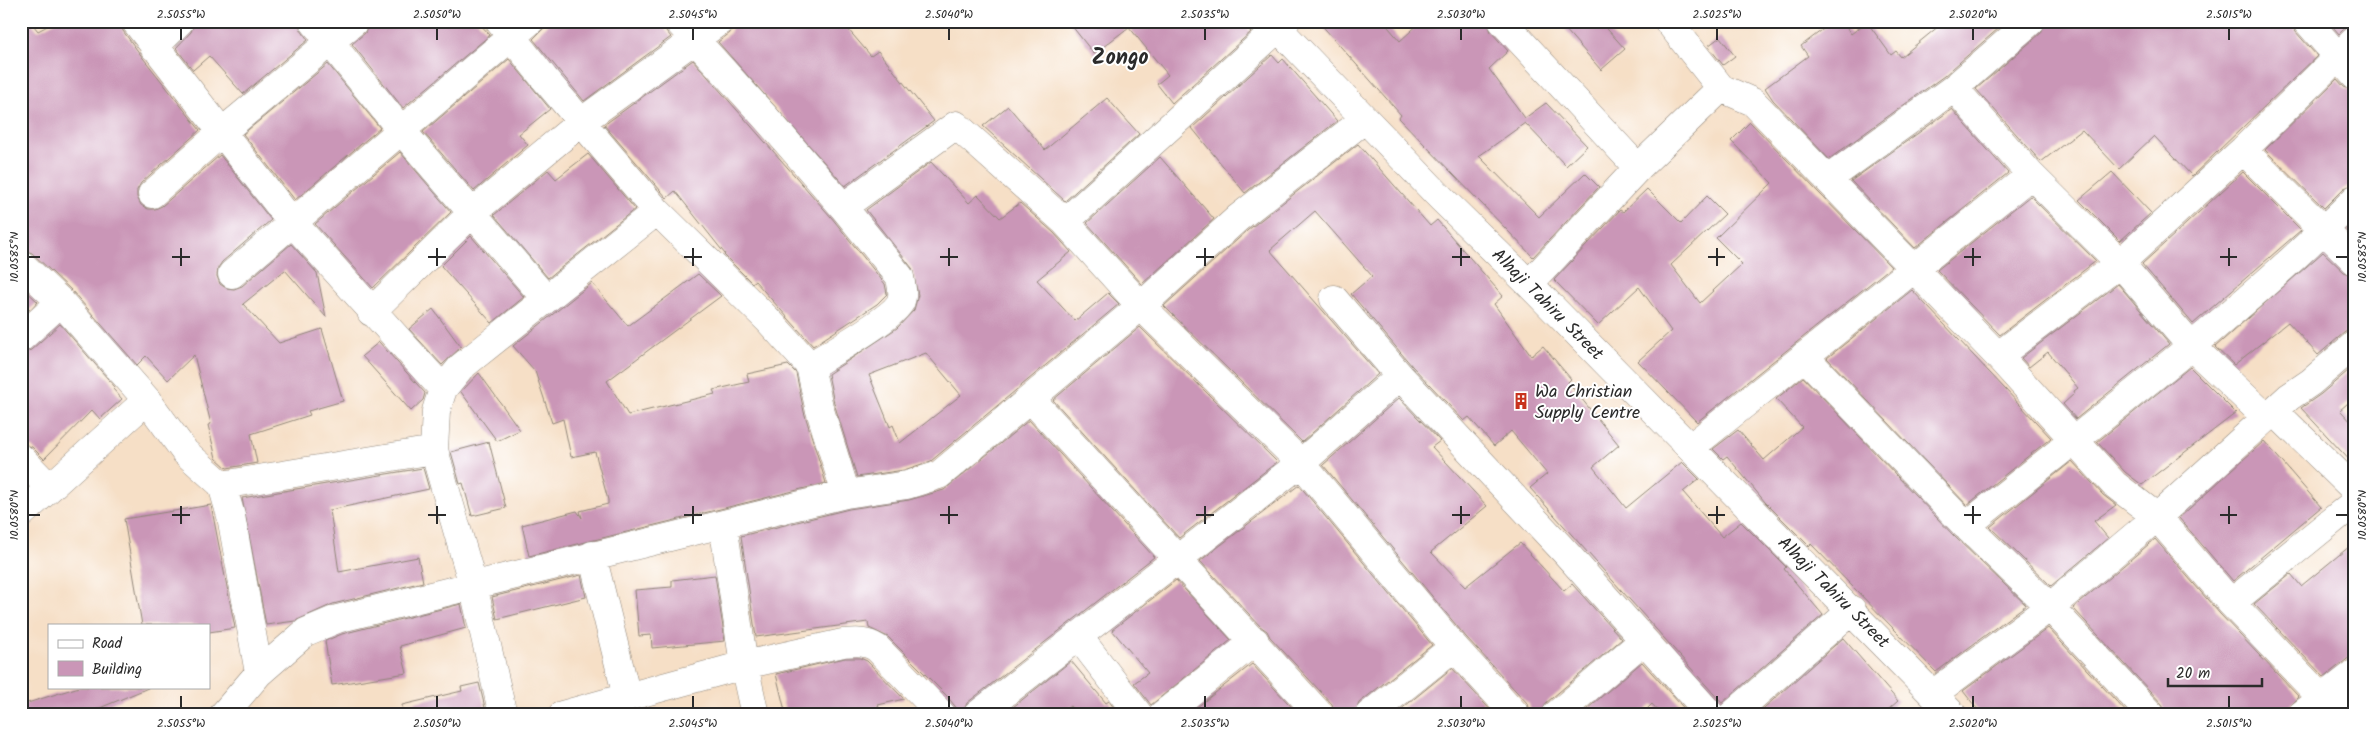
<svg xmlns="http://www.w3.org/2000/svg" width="2376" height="736" font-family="Kalam,sans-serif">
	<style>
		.building { fill: #ca96b7; fill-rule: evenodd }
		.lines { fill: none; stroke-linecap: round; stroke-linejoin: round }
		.minor-casing { stroke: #908578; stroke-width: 29 }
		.minor { stroke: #fff; stroke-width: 28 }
		.ticks { fill: none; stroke: #2b2b2b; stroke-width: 2 }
		.labels { text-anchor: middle; stroke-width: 4; stroke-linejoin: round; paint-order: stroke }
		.street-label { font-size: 18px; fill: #2b2b2b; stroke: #fff }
		.poi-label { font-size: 18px; fill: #2b2b2b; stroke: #fff; text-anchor: start }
		.district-label { font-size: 22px; font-weight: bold; fill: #2b2b2b; stroke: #fff }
		.neatline { fill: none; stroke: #2b2b2b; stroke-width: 2 }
		.ticks-label { font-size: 12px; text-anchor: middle; fill: #2b2b2b }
	</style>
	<rect width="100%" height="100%" fill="#fff"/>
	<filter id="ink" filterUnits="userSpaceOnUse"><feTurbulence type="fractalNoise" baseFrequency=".02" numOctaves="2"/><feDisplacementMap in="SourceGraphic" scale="10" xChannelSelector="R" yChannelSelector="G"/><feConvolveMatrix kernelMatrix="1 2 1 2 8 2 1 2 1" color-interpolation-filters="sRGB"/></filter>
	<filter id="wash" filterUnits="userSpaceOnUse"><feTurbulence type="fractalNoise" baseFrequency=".0096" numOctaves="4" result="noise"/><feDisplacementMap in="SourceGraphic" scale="20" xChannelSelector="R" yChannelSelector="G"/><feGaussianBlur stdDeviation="1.12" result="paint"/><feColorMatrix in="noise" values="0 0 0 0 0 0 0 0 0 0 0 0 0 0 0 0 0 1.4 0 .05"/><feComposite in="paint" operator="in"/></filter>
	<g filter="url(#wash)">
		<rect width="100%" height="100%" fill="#f6dfc6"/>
		<g id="blocks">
			<path class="building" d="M21,21H30L38,31L57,21H120L123,31L143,58L200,130L141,183L137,190V197L141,205L148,209H155L162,206L220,155L271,220L222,262L218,268L217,276L220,284L226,288L234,289L242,286L291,244L317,273L326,317L285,270L243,304L279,343L322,329L343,401L308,411L310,415L251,434L257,463L227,468L216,458L208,425L211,424L194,355L168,380L146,356L137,365L72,291L32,253L21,249Z
				M195,21H298L301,30L308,40L243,94L209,56L193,70L176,48L191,32Z
				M370,21H477L490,35L403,108L352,44L365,33Z
				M551,21H663L666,31L671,37L584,101L533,39Z
				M735,21H841L871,56L878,51L934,121L845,186L718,42L730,33Z
				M1068,21H1241L1251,32L1172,103L1157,84L1168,75L1129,27L1094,54Z
				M1318,21H1383L1400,41L1422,21H1487L1491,32L1508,51L1489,69L1525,118L1546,103L1587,146L1566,166L1525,123L1479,156L1539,217L1585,173L1599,187L1533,257L1399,118L1401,115Z
				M1558,21H1600L1625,49L1601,70Z
				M1834,21H1842L1851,34L1867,22L1891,55L1896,51L1901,57L1945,21H2007L1944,76L1829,159L1773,100L1765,88L1808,56L1801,46Z
				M2046,21H2292L2295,31L2317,56L2192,176L2154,136L2119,169L2082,130L2041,162L1976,89L2041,33Z
				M2328,21H2355V25L2344,29L2339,34Z
				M1720,37L1735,56L1723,65L1708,46Z
				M1272,55L1279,63L1283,59L1337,121L1245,193L1192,128Z
				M509,59L550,109L519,134L528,145L474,191L423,132Z
				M693,60L831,217L885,284L887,294L877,304L813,346L755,281L752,283L724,255L725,254L675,191L667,198L604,125Z
				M328,64L380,128L295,200L243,134Z
				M2337,79L2344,87L2355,91V184L2344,188L2324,208L2265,150Z
				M1107,98L1139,134L1065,201L983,126L1008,106L1045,150Z
				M1952,109L2008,173L1915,248L1851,181Z
				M1750,122L1891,267L1697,422L1638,361L1671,331L1639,287L1598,325L1554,280L1620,210L1623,212L1647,189L1681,223L1707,196L1725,214L1671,265L1700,303L1742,264L1716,238L1772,183L1731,141Z
				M1358,144L1430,226L1437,220L1503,296L1494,304L1531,356L1543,346L1571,379L1568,382L1619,445L1593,467L1626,508L1682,462L1699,479L1683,492L1722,537L1741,522L1786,567L1784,569L1823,615L1722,703L1530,488L1547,474L1511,431L1494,446L1469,417L1464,421L1412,366L1351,294L1372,276L1315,211L1270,250L1378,374L1302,442L1164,306L1248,230Z
				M400,152L451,212L373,288L315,224Z
				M588,154L635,209L548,278L494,215L548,170L556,179Z
				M1160,157L1214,219L1142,284L1087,223Z
				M931,162L969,203L978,195L1000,218L1020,203L1054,233L1071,252L1037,280L1075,321L1108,293L1119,304L931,461L904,470L857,477L834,403L828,374L897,328L914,310L918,295L912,268L866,210ZM926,353L961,395L900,443L893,425L890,427L869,375Z
				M2112,172L2151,213L2120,241L2079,200Z
				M2243,172L2301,230L2193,324L2142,264Z
				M2030,196L2096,261L2000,335L1937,270Z
				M2355,221V239L2346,230Z
				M471,236L524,297L492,323L441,266Z
				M2323,252L2344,272L2355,276V329L2345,332L2318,355L2288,322L2234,365L2215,347Z
				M698,274L721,296L607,381L628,415L715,394L713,390L749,382L747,374L788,365L796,373L804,412L826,483L529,556L522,525L577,511L582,518L580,511L608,504V500L595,452L571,457L563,419L552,423L535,371L513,346L592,283L628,326Z
				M2118,284L2169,344L2076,419L2063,404L2075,393L2074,391L2078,388L2048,352L2029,367L2021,358Z
				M21,286L38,302L21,317Z
				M1912,290L2051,438L1967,505L1827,358Z
				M433,309L461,347L442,365L409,329Z
				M60,324L115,387L113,389L122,399L100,419L92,410L44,459L32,447L21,443V353L31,350Z
				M1140,327L1277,462L1179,538L1053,400Z
				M379,342L425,393L423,400L411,411L362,356Z
				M2355,365V397L2340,410L2355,426V466L2301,408L2321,394Z
				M2190,367L2236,413L2142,485L2125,472L2097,442Z
				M479,373L520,430L497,441L461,392Z
				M1803,377L1955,537L2026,605L1936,672L1811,544L1809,546L1765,502L1727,456L1723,459L1713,449L1738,430L1764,460L1802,427L1776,399Z
				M1399,398L1440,441L1432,447L1487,506L1431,552L1465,587L1520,543L1564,591L1572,584L1622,639L1546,703L1541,715H1531L1528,704L1466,637L1323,465Z
				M1029,420L1154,557L967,703L962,715L946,695L888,637L869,628L868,622L756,637L741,536L849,509L909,500L944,490Z
				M2264,441L2321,507L2233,581L2179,518Z
				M489,442L506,508L472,516L463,483L460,484L451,452Z
				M2072,461L2103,495L2116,505L2094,521L2108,538L2051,586L1990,527Z
				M423,468L429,489L330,510L339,572L418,557L423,582L333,604L295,621L266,625L242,498Z
				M1299,485L1432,645L1359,703L1354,715H1335L1332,704L1270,637L1267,631L1260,626L1200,561Z
				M211,505L235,628L209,632V625H142L124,519Z
				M2155,539L2220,614L2299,697L2287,709L2286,715H2166L2162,704L2073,608Z
				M2355,542V653L2324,677L2254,604L2291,574L2301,586Z
				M581,575L586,597L497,619L492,597Z
				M715,575L725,641L652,648L651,635L639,636L635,590L672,587V580Z
				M1176,580L1231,640L1151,705L1134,683L1148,673L1112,630Z
				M461,604L466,628L400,646L407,673L332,685L325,641L342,634Z
				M2048,628L2129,715H1982L1963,691Z
				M1843,638L1898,701L1882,715H1756Z
				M845,658H860L867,661L904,699L878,705L881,715H786L776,674Z
				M1071,661L1106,703L1109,701L1119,715H1079L1070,706L1059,715H1003Z
				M1642,662L1690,715H1662L1652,704L1641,715H1580Z
				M1252,664L1299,715H1187Z
				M1452,668L1495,715H1394Z
				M479,683L486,712L477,715H403L402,705L462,691L461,687Z
				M79,687H148V688L83,715H21V705Z"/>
		</g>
	</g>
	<g filter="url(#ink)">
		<use href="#blocks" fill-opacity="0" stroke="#908578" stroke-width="1"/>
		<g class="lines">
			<g class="minor-casing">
				<path id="minor" d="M135,21L292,222L443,389
					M313,21L401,130L546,299
					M499,21L544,78L657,211L769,321L810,366L819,407L846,494
					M678,21L766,118L843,207L900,277C901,285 904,293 901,301C895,317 828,355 810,366
					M1271,21L1442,199L1529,284L1953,715
					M1502,21L1638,168
					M1668,21L1721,88L1753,102L1998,356L2114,484L2157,517L2231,603L2322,698
					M2307,21L2355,76
					M154,47L180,21
					M1954,88L2031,175L2120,263L2191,346L2266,417
					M2243,150L2355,261
					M1828,179L1954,88L2031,21
					M152,194L222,132L355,21
					M843,207L956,125L1065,222L1141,306L1301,463L1454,647L1516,715
					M1065,222L1286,21
					M21,264L61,302L147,400L185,452L222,485L231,516L259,673
					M232,274L530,21
					M1529,284L1638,168L1721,88
					M1334,299L1400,376L1565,552L1711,715
					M371,312L473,212L581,122L720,21
					M21,338L61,302
					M1804,356L1966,526L2050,607L2151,715
					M1998,356L2120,263L2243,150L2355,40
					M1031,399L1320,715
					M2274,411L2355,490
					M1691,447L2031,175
					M21,458L49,487
					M222,485L434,450
					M21,514L147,400
					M723,524L744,665L755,715
					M1966,526C2097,420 2236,319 2355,199
					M2231,603L2355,502
					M1078,636L1139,715
					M2332,691L2352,715
					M1933,694L2050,607L2157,517L2289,397L2311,382L2355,344
					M627,697L744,665L843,643C857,642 866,641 877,648L942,715
					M223,715L259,673L306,632L337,619L723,524L846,494L907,485L939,475L1141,306L1238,218L1365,119
					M503,715L473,585L434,450L436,411L443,389L461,367L657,211
					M562,715L627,697L592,555
					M977,715L1301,463L1400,376
					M1162,715L1255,641
					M1369,715L1454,647
					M1556,715L1643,641
					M1732,715L1852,610
					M2301,715L2355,673"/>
			</g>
			<use href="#minor" class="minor"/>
		</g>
	</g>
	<path class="ticks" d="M181,28V40M437,28V40M693,28V40M949,28V40M1205,28V40M1461,28V40M1717,28V40M1973,28V40M2229,28V40M181,248V266M437,248V266M693,248V266M949,248V266M1205,248V266M1461,248V266M1717,248V266M1973,248V266M2229,248V266M28,257H40M172,257H190M428,257H446M684,257H702M940,257H958M1196,257H1214M1452,257H1470M1708,257H1725M1964,257H1981M2220,257H2237M2336,257H2348M181,506V524M437,506V524M693,506V524M949,506V524M1205,506V524M1461,506V524M1717,506V524M1973,506V524M2229,506V524M28,515H40M172,515H190M428,515H446M684,515H702M940,515H958M1196,515H1214M1452,515H1470M1708,515H1725M1964,515H1981M2220,515H2237M2336,515H2348M181,696V708M437,696V708M693,696V708M949,696V708M1205,696V708M1461,696V708M1717,696V708M1973,696V708M2229,696V708"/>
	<defs>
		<g id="building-bare" transform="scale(1.35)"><path d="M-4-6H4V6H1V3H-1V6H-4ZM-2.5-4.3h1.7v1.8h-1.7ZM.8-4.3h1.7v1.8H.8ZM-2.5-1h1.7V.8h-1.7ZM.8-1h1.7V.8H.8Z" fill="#c8321e" stroke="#fff" stroke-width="2.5" paint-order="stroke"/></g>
	</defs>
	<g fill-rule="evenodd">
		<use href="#building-bare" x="1521" y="401"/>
	</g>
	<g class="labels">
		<g class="street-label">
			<text transform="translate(1548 304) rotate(45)" y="6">Alhaji Tahiru Street</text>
			<text transform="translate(1834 592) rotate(45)" y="6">Alhaji Tahiru Street</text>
		</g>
		<g class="poi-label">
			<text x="1535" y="397">Wa Christian<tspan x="1535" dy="21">Supply Centre</tspan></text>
		</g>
		<g class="district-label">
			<text x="1120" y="64">Zongo</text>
		</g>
	</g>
	<rect width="2376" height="736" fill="none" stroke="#fff" stroke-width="55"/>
	<rect x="48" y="624" width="162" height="65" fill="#ffffff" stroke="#aaaaaa"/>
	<rect x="58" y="640" width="25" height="8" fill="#ffffff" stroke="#aaaaaa"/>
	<text x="92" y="648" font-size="15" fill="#2b2b2b">Road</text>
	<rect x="58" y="661" width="25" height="15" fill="#ca96b7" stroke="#aaaaaa"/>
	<text x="92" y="674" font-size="15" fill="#2b2b2b">Building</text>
	<path d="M2168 678v8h94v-8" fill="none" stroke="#2b2b2b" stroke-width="2.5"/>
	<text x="2176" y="678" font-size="15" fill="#2b2b2b" stroke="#ffffff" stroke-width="4" paint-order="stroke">20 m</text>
	<rect x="28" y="28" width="2320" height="680" class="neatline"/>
	<g class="ticks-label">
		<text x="181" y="18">2.5055°W</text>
		<text x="437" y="18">2.5050°W</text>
		<text x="693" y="18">2.5045°W</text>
		<text x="949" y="18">2.5040°W</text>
		<text x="1205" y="18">2.5035°W</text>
		<text x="1461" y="18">2.5030°W</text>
		<text x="1717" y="18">2.5025°W</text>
		<text x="1973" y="18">2.5020°W</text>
		<text x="2229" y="18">2.5015°W</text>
		<text transform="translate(14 257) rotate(-90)" y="4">10.0585°N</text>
		<text transform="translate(2362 257) rotate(-90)" y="4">10.0585°N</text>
		<text transform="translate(14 515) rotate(-90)" y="4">10.0580°N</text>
		<text transform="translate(2362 515) rotate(-90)" y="4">10.0580°N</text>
		<text x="181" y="727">2.5055°W</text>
		<text x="437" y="727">2.5050°W</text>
		<text x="693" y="727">2.5045°W</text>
		<text x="949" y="727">2.5040°W</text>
		<text x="1205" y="727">2.5035°W</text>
		<text x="1461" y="727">2.5030°W</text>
		<text x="1717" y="727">2.5025°W</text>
		<text x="1973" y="727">2.5020°W</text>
		<text x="2229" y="727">2.5015°W</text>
	</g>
</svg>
